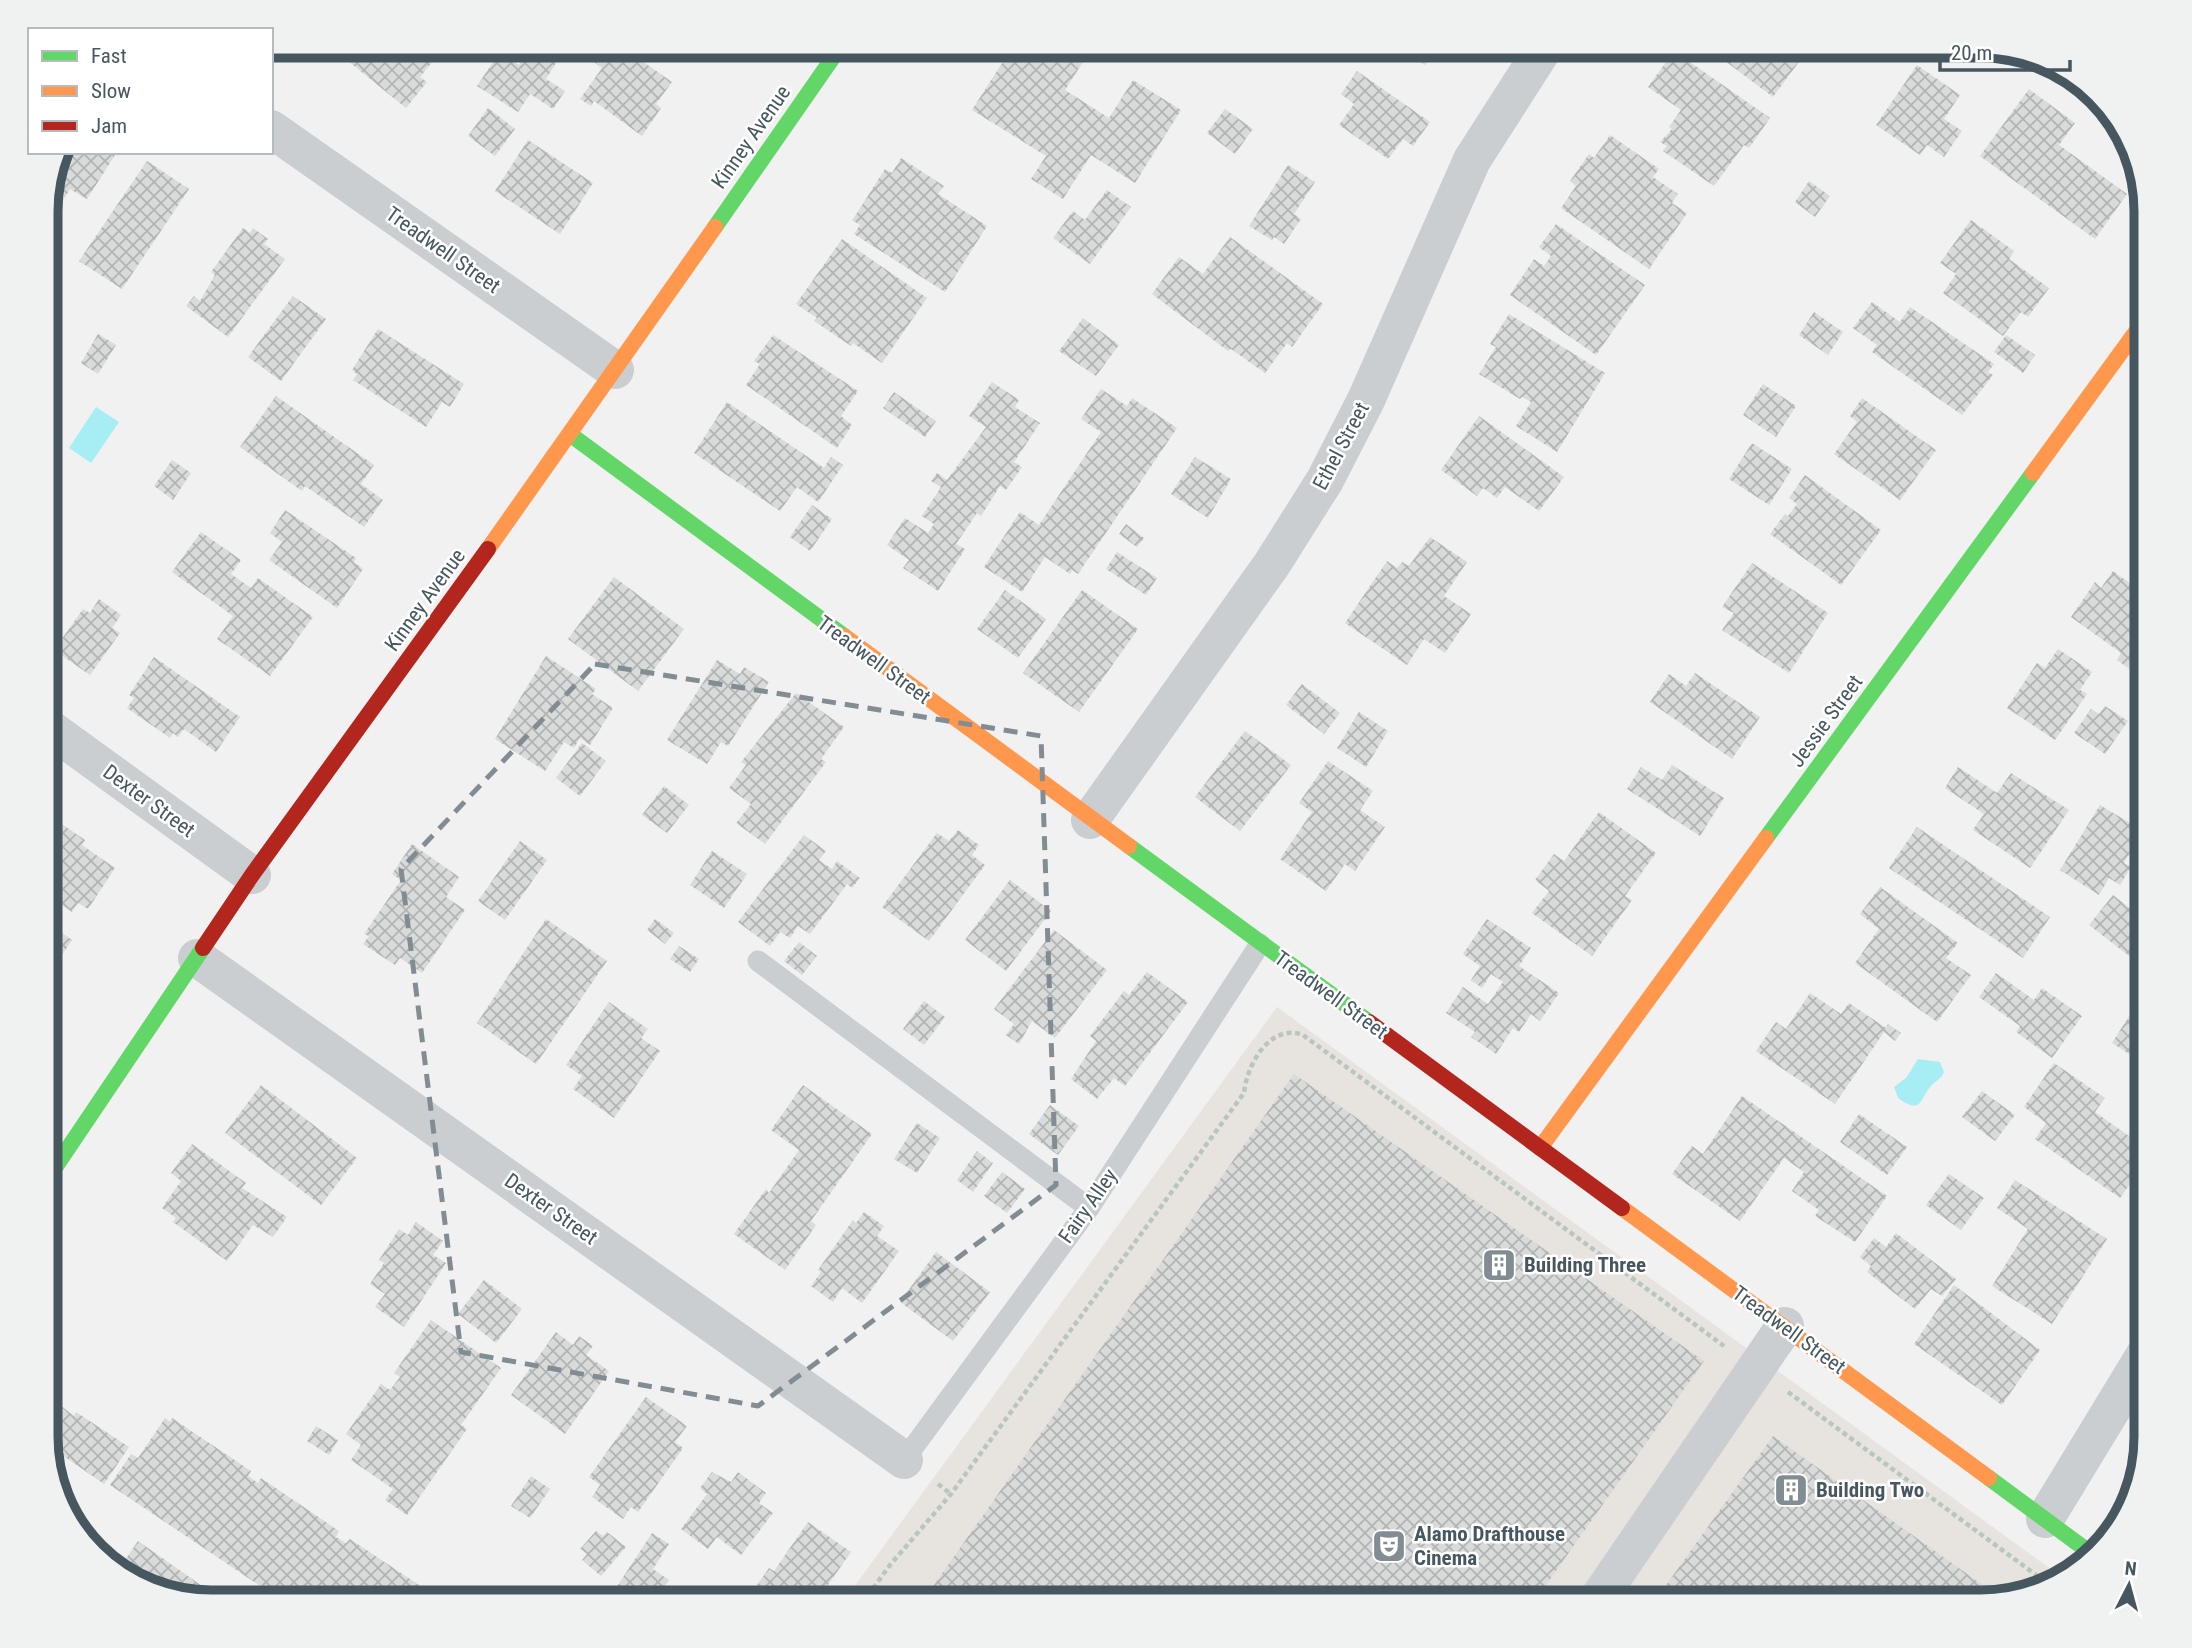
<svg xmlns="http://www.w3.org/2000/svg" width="2192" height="1648" font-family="'Roboto Condensed',sans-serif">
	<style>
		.commercial { fill: #e7e3df }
		.water { fill: #a6eef3 }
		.building { fill: url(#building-cross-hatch) }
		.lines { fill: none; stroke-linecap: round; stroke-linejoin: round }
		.path { stroke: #b8c6c0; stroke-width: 4.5; stroke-dasharray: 5 3.5; stroke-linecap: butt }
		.lane { stroke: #caced1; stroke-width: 21 }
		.street { stroke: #caced1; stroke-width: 38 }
		.fast { stroke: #63d668; stroke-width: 16 }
		.slow { stroke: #ff974d; stroke-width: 16 }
		.jam { stroke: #b3261e; stroke-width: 16 }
		.marked { fill: none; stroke: #828d93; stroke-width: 5; stroke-dasharray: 14 9; stroke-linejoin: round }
		.labels { text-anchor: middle; stroke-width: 5; stroke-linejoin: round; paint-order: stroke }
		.street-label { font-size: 21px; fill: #465760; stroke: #fff }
		.poi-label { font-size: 21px; font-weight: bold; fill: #465760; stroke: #fff; text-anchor: start }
		.rim { fill: none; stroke: #465760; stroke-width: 9 }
	</style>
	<defs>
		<pattern id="building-cross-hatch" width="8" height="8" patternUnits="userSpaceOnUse" patternTransform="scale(1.75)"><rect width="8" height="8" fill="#d9dada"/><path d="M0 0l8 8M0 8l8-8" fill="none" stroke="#b2b4b4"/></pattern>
	</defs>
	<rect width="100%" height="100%" fill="#f2f1f1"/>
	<path class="commercial" d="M1277,1007L2063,1578L2054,1586L1981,1602H843Z"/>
	<path class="water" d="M96,407L119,422L91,463L69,448Z
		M1918,1059L1940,1062L1944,1072C1941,1079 1937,1080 1932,1085C1919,1098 1923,1116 1898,1098L1894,1087L1906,1078Z"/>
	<path class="building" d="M361,46H432L425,54L433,61L420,77L427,82L406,108L348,61Z
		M593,46H632L628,51L672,82L656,104L661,108L642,136L594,101L591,106L580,99L602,68L586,56Z
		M1013,46H1081L1090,51L1065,90L1109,118L1133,80L1181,110L1135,183L1091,155L1063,199L1031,179L1046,156L972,110Z
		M1397,46H1438L1425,65Z
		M1718,46H1805L1807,51L1773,97L1713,52Z
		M1674,51L1770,118L1749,148L1744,145L1714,186L1663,151L1667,146L1660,142L1672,129L1669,127L1681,110L1648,87Z
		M537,52L556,63L546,79L565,91L553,109L530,94L518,112L477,86L499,53L519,65L523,58L530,63Z
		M1917,65L1960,95L1944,119L1962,131L1944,157L1927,145L1920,155L1876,125Z
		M1357,71L1430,122L1413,146L1403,139L1388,159L1339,125L1354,104L1341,94Z
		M2029,89L2075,123L2059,145L2127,194L2095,239L1980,156Z
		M488,108L515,129L495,156L468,136Z
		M1225,109L1253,129L1235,154L1207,133Z
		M2119,125L2130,138L2131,145L2113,132Z
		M1610,135L1659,169L1653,177L1678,194L1672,203L1687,213L1649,269L1561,208L1576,186L1570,181L1589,154L1594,158Z
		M528,140L593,183L560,234L495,191Z
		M59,152H117L87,199L70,189L62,202L48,193Z
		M901,158L944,186L938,194L987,226L945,292L854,234L860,225L852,220L855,216L885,169L892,173Z
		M147,161L189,189L122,289L79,261Z
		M1288,165L1315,182L1294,214L1301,219L1284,244L1274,237L1272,240L1249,226Z
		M1809,181L1830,196L1815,217L1795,202Z
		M1107,190L1131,207L1090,264L1053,238L1073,211L1085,220Z
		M1971,220L2014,251L2009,259L2049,288L2028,317L2021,312L2003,336L1943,293L1956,274L1940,263Z
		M1556,224L1645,285L1596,355L1510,295L1534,259L1544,266L1551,256L1539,247Z
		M243,228L250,233L253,228L268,239L264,244L285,259L228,337L186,306L194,296L200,301L215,275L211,272Z
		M1230,237L1323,304L1292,347L1287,343L1265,373L1231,349L1228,351L1152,294L1179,257L1203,274Z
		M842,239L927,298L882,363L853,343L851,346L814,321L817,318L796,304Z
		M293,296L326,319L281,381L248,357Z
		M1872,302L1900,322L1910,307L1994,364L1988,372L1993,375L1962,415L1872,352L1877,345L1853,328Z
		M1814,312L1843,332L1828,355L1799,335Z
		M1509,314L1605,373L1557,452L1516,426L1531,402L1522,397L1520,399L1479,374L1496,347L1490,344Z
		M1083,318L1119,345L1096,376L1059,351Z
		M378,329L464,384L450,407L442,402L426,427L353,380L357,374L352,370Z
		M98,334L116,345L98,374L81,363Z
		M773,335L858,391L841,416L852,425L837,448L746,385L760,364L754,361Z
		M2006,335L2035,355L2023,373L1994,352Z
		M992,382L1019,400L1015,407L1040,423L1014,462L1022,467L1006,490L1000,486L981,516L977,513L956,544L965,549L938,591L903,568L909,560L887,545L905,518L928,533L934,524L922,516L941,487L931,481L937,473L947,480L986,427L969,416Z
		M1763,384L1796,406L1776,437L1743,415Z
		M1101,389L1127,406L1132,398L1177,428L1078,574L1072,570L1070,574L1045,557L1022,592L984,567L1020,512L1039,525L1101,432L1081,419Z
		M894,392L936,421L925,437L883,408Z
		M276,396L374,465L361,484L383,500L364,527L305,486L302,491L240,447Z
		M1862,398L1936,450L1900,500L1834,454L1857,422L1850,416Z
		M727,402L824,468L831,457L843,465L818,502L797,487L780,511L694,453Z
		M1479,416L1564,477L1539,511L1505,487L1497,498L1483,488L1477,496L1441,470Z
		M1752,443L1792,469L1769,505L1729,479Z
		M1195,457L1231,479L1208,518L1171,494Z
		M172,460L191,473L173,500L154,486Z
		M1805,475L1881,530L1841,585L1770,534L1785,514L1788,516L1797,504L1789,498Z
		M812,505L832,519L810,551L790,537Z
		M285,510L356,558L354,562L363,569L337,608L269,560L282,542L270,533Z
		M1126,524L1144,538L1137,547L1119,534Z
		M201,532L241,560L231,574L251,588L258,578L313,617L270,676L217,639L233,616L172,572Z
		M1430,537L1467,562L1444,596L1471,614L1445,653L1424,639L1407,665L1345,623L1387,561L1397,568L1402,562L1409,566Z
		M1117,552L1157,578L1146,595L1106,569Z
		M1752,563L1828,613L1789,673L1722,630L1734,613L1722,607Z
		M2113,571L2146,595V681L2117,660L2121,653L2071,617L2095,582L2101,588Z
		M614,577L684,629L638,691L568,639Z
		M1005,590L1046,619L1018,658L977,629Z
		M1082,590L1138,629L1079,712L1023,673Z
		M99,599L121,615L112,628L120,633L90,675L54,650L83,609L90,613Z
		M2058,649L2092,672L2080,690L2087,694L2055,740L2007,708L2037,663L2045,668Z
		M546,656L596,689L592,694L613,708L590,745L580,738L574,748L564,742L545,771L495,739Z
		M154,657L240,717L216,752L184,729L178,737L173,733L170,738L127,708L134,698L129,695Z
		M717,660L740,674L744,667L769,682L728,746L721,742L707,764L667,740Z
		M1695,673L1760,717L1732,759L1650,702L1669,674L1686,686Z
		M1302,684L1340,713L1324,734L1286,705Z
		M796,693L844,727L821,759L826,762L765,844L736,823L751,804L729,788L746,765L741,762Z
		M2105,706L2128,721L2105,754L2074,733L2091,709L2099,714Z
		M1359,712L1388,731L1366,767L1337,748Z
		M1245,731L1291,765L1240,831L1195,797Z
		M582,743L606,761L580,796L556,778Z
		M1328,761L1373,791L1360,810L1385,827L1355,871L1345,864L1326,891L1280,859L1312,812L1299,803Z
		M1672,765L1724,798L1700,836L1627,789L1641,767L1662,780Z
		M1958,767L1997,793L2011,773L2069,810L2030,868L1973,830L1984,814L1945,788Z
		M664,786L689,805L667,833L642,815Z
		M2100,805L2143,831L2124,863L2131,867L2120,885L2109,878L2099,895L2060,870Z
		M1599,812L1656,853L1625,896L1632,900L1592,956L1532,913L1549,891L1535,880L1554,854L1564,861Z
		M46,813L85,840L82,845L115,868L88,909L78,903L72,912L46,894Z
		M1917,827L2050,917L2023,958L1889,868Z
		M958,830L979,845L972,855L985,865L929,941L882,907L937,833L949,841Z
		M804,835L826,851L819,860L832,869L837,861L860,878L852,888L847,884L810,934L798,926L790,938L780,932L770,946L738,922Z
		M520,841L547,860L505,920L478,901Z
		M412,844L459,877L446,897L465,910L422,973L400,958L395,965L363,944L369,936L364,934L401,880L392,874Z
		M712,851L747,874L724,908L690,885Z
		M1010,880L1051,911L1006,971L965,940Z
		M1880,887L1958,943L1946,958L1971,975L1937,1022L1855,963L1879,929L1860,914Z
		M2113,895L2146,921V969L2089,925Z
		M546,919L607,961L536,1064L477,1023Z
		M655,919L674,933L665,944L647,930Z
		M1487,919L1531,948L1519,966L1559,993L1540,1021L1531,1014L1519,1032L1513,1028L1496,1054L1471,1037L1475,1032L1446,1013L1463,987L1488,1004L1503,982L1491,974L1482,988L1471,980L1480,966L1463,954Z
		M52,926L72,940L46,979L57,986L46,1003V928L49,930Z
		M1054,930L1107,970L1055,1038L1032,1021L1019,1044L1006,1035L1014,1024L994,1009Z
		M799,942L817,956L802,975L784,961Z
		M679,946L699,959L690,972L670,959Z
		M1147,972L1188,1002L1125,1086L1114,1078L1097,1099L1071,1079L1096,1041L1090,1036L1124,991L1129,995Z
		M1996,973L2034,1000L2042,988L2082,1016L2052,1058L2016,1032L2020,1026L1979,997Z
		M1810,993L1841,1014L1849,1003L1886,1028L1888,1024L1901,1033L1895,1041L1884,1032L1835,1104L1756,1051L1776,1022L1786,1029Z
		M924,1001L945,1017L924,1045L903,1029Z
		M609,1002L648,1029L641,1038L660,1051L614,1118L573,1089L582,1076L566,1065Z
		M2131,1013L2146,1022V1065L2112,1043Z
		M2054,1063L2105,1098L2095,1112L2146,1148V1169L2139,1179L2135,1177L2120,1198L2035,1139L2046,1123L2024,1107Z
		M1294,1074L1704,1361L1534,1602H922Z
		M261,1085L357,1158L321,1205L225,1133Z
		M803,1085L872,1134L811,1221L816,1225L785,1270L734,1234L766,1189L769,1193L799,1150L771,1130Z
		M1982,1091L2015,1115L1995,1141L1962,1117Z
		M1742,1096L1887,1196L1855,1242L1815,1216L1819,1210L1792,1191L1804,1172L1784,1158L1740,1221L1672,1174L1692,1146L1703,1154Z
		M1050,1105L1079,1126L1058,1155L1029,1134Z
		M1859,1114L1907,1147L1887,1175L1840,1142Z
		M917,1123L940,1138L917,1173L894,1159Z
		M192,1144L246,1183L242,1188L287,1217L273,1237L253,1225L227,1261L173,1222L176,1218L162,1208L181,1181L171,1173Z
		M977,1151L993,1163L973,1192L957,1180Z
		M1002,1172L1025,1189L1007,1213L984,1196Z
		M1949,1174L1984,1198L1961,1230L1926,1205Z
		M2015,1180L2107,1239L2052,1324L1992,1286L2028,1229L1997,1208Z
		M864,1212L884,1226L877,1236L899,1251L862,1303L842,1288L833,1302L811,1286L821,1272L818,1270L853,1220L856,1223Z
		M416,1222L443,1241L433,1255L446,1263L404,1327L375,1307L385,1294L370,1284L384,1263L379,1260L399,1229L408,1235Z
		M1896,1233L1956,1279L1942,1296L1931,1289L1915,1309L1867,1272L1871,1266L1860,1257L1874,1238L1886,1247Z
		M936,1252L990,1292L953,1341L900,1302Z
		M484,1280L522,1309L496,1343L458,1314Z
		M1954,1285L2040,1350L2002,1405L1914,1344Z
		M431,1320L501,1368L461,1425L467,1429L407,1515L385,1500L393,1489L351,1460L361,1445L346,1434L381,1384L390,1390L400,1377L394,1373Z
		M556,1332L573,1345L579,1336L593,1346L586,1355L609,1371L565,1434L511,1395Z
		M46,1394L74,1416L76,1412L129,1447L104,1484L62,1455L65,1452L58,1447L49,1460L46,1447Z
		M646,1397L687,1426L675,1442L683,1448L638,1512L631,1507L623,1519L592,1497L600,1485L589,1477Z
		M165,1418L170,1422L172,1418L251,1471L248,1476L258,1483L261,1478L339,1531L336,1537L346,1543L350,1539L434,1595L428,1602H284L110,1485L131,1454L138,1458Z
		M316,1426L338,1440L329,1455L307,1441Z
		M1773,1436L2001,1598L1981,1602H1654Z
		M712,1472L731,1482L738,1472L766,1493L759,1503L773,1513L741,1555L717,1537L708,1549L681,1529L707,1494L700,1488Z
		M531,1476L550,1489L530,1518L511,1506Z
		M808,1522L851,1552L816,1602H791L784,1597L780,1602H745L769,1568L774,1571Z
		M596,1531L603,1536L607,1532L626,1547L601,1576L582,1560L587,1554L580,1549Z
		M652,1533L669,1544L653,1569L669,1580L654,1602H632L614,1591Z
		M138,1541L225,1602L157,1594L110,1568L102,1558L119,1569Z"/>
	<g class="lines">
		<path class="path" d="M1788,1392L2051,1586
			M938,1484L951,1494
			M863,1602L890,1565L951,1494L1244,1093C1247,1064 1270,1023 1303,1035L1724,1346"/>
		<path class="lane" d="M758,961L1089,1208
			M904,1460L1089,1208L1260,944"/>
		<path class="street" d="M271,129L615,370
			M46,726L252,875
			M1090,820L1272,564L1325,480L1366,400L1472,160L1545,46
			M197,958L904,1460
			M2045,1519L2146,1353
			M1596,1602L1785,1326"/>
		<path class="fast" d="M715,227L841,46
			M571,435L844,636
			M1766,838L2033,473
			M1129,846L1369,1022
			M46,1181L203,948
			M1989,1478L2092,1554"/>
		<path class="slow" d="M2033,473L2146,318
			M488,549L715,227
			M844,636L1129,846
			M1540,1148L1766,838
			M1622,1208L1989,1478"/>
		<path class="jam" d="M203,948L252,875L488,549
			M1369,1022L1622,1208"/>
	</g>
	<path class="marked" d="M595,664L1041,736L1056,1185L758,1406L461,1352L401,869Z"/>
	<defs>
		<g id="building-square" transform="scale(1.75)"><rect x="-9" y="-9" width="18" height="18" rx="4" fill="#828d93" stroke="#fff"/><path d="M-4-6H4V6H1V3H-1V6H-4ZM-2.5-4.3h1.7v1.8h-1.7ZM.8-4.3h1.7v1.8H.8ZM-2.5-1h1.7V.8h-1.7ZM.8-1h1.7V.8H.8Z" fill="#fff"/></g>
		<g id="theatre-square" transform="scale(1.75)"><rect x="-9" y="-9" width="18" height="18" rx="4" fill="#828d93" stroke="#fff"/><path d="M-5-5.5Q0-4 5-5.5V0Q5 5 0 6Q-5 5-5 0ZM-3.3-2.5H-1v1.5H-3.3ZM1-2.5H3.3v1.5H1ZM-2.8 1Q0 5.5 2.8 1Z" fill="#fff"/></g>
	</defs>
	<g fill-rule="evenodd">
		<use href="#building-square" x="1499" y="1265"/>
		<use href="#building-square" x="1791" y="1490"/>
		<use href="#theatre-square" x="1389" y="1546"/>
	</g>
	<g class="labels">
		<g class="street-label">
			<text transform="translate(751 137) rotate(-55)" y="7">Kinney Avenue</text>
			<text transform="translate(443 250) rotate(35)" y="7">Treadwell Street</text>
			<text transform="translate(1341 446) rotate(-62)" y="7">Ethel Street</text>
			<text transform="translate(425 600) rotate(-54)" y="7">Kinney Avenue</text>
			<text transform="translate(874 660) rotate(36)" y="7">Treadwell Street</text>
			<text transform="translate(1826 721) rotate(-54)" y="7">Jessie Street</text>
			<text transform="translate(149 801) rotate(36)" y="7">Dexter Street</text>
			<text transform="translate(1331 995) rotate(36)" y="7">Treadwell Street</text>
			<text transform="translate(1088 1206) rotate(-55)" y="7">Fairy Alley</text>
			<text transform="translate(551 1209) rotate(35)" y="7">Dexter Street</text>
			<text transform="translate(1789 1330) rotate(36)" y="7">Treadwell Street</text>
		</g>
		<g class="poi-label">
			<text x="1524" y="1272">Building Three</text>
			<text x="1816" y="1497">Building Two</text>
			<text x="1414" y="1541">Alamo Drafthouse<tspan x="1414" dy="24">Cinema</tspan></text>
		</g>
	</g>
	<path d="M0 0H2192V1648H0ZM211 58H1981A153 153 0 0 1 2134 211V1437A153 153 0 0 1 1981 1590H211A153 153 0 0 1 58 1437V211A153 153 0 0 1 211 58Z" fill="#f0f2f2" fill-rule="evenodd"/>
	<path class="rim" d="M211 58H1981A153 153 0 0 1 2134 211V1437A153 153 0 0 1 1981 1590H211A153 153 0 0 1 58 1437V211A153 153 0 0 1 211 58Z"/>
	<rect x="28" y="28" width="245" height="126" fill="#ffffff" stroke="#b5bcbf" stroke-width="2"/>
	<rect x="42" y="51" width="35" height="10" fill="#63d668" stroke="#b5bcbf" stroke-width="2"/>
	<text x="91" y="63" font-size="21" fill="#465760">Fast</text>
	<rect x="42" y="86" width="35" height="10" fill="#ff974d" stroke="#b5bcbf" stroke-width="2"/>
	<text x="91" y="98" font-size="21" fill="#465760">Slow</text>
	<rect x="42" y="121" width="35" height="10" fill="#b3261e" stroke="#b5bcbf" stroke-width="2"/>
	<text x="91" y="133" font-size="21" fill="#465760">Jam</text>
	<g transform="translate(2129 1585) rotate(6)" stroke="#ffffff" stroke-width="5" paint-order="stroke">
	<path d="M0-5L12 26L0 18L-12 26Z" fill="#465760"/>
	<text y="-10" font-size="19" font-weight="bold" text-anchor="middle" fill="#465760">N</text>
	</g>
	<path d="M1940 60v10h130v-10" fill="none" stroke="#465760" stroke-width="3.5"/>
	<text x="1951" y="60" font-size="21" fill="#465760" stroke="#ffffff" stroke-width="5" paint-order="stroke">20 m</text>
</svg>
